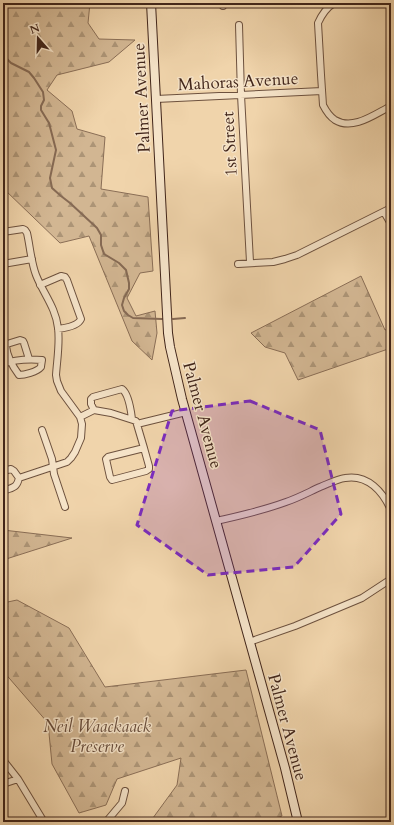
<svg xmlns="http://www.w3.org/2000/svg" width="394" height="825" font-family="Cardo,serif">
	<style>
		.forest { fill: url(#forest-firs); stroke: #8a6e56 }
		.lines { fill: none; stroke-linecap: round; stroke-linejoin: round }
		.stream { stroke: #866a54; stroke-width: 2 }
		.street-casing { stroke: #6d513e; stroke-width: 8 }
		.secondary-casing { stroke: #41251a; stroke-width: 10 }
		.street { stroke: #f5e3c8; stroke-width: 6 }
		.secondary { stroke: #f5e3c8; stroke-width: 8 }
		.marked { fill: #7b2cbf; fill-opacity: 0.2; stroke: #7b2cbf; stroke-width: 3; stroke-dasharray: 8 5; stroke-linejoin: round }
		.labels { text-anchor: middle; stroke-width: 3; stroke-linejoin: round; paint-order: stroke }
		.street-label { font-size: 17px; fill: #41251a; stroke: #f5e3c8 }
		.park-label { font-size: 17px; font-style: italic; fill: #654938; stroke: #f5e3c8 }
	</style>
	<defs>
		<pattern id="forest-firs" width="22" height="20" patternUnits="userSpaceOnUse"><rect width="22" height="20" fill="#d2b692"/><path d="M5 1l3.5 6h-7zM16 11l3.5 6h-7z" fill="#ac9476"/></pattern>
	</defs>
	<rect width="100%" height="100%" fill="#f0d4ab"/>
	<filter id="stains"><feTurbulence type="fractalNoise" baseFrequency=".005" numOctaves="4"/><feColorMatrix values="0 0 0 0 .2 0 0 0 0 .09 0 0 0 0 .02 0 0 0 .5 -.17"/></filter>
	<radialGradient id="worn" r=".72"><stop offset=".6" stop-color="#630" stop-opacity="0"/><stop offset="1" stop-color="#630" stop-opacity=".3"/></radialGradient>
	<path class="forest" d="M3,3H90L88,23L99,39L135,40L109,62L57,75L47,90L72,111L77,129L105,137L101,189L148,197L153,271L140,273L127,298L136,316L155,311L157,333L152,360L132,341L89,236L60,243L5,190H3Z
		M361,276L385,330L391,328V348L298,380L285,353L265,347L251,333Z
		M3,530L72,538L3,560Z
		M17,600L69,628L105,687L246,670L282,816L265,822H150L177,785L181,758L117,779L106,805L79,813L52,764L48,723L3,671V603Z"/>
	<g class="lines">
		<path class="stream" d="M3,55L11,63L29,72L34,78L43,92L44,100L41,106V110L49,123L56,150L50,178L52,188L61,196L70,203L97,228L101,235V245L104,254L119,263L126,270L129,283V289L124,298L122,305L124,311L128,315L133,318L162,319
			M173,319L185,318"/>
		<g class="street-casing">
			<path id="street" d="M223,3V6
				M334,3C326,8 322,14 318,23L321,75L323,105C326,111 329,116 335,120C353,131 375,114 391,106
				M239,25L241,95L250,262
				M156,99L322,91
				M384,212L391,224
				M3,232L23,229L25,230L27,233C30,246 31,262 36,275C43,293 56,308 58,328C60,343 57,360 56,375L57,381L61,391L80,417L82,424L81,438L75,452L71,458L67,462L19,478
				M3,264L32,259
				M238,264L273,262L285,259L297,255L391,208
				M40,285L61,276L65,277L67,280L81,319C78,326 66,328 58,329
				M3,364C16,359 28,359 42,360C42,360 41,366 41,367C37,372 24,375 19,375C13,367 7,356 6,346L7,344L20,340L23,341L24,343L29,359
				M94,410L91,404V399L93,397L122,389C129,394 131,411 132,419
				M80,417L94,410L111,413L136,421L144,448
				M137,424L186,412
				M42,430L52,459L54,474L65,507
				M144,448L149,466V469L146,471L112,480L110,477L106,459L108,457Z
				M3,471L11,469L14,471L19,478
				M3,488L6,490C14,487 17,487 19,478
				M216,521C239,516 264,510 286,502C298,498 309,492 320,487C328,484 337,479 345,478C368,474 383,492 391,510
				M249,642L295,626L362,598L391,579
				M3,760L18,779L44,822
				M3,784L18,779
				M106,822L122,803L125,791"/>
		</g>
		<g class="secondary-casing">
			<path id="secondary" d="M151,3L168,333L170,347L182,399L285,768L298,822"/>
		</g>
		<use href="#street" class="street"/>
		<use href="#secondary" class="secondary"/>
	</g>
	<path class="marked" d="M250,401L320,430L341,514L294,567L208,575L137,525L172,411Z"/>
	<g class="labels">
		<g class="street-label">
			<text transform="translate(238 81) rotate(-3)" y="6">Mahoras Avenue</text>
			<text transform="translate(141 98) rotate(-93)" y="6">Palmer Avenue</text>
			<text transform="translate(229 144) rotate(-93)" y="6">1st Street</text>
			<text transform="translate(203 415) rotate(75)" y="6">Palmer Avenue</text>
			<text transform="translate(288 727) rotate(75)" y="6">Palmer Avenue</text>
		</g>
		<g class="park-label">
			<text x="97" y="732">Neil Waackaack<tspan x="97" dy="20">Preserve</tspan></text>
		</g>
	</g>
	<rect width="394" height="825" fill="none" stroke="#f0d4ab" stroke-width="16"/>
	<rect x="4" y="4" width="386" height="817" fill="none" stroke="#41251a" stroke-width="2"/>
	<rect x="8" y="8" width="378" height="809" fill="none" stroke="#41251a"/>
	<g transform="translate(38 38) rotate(340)" stroke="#f5e3c8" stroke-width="3" paint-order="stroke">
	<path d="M0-3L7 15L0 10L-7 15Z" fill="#41251a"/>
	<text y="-6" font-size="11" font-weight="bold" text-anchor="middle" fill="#41251a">N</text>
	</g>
	<rect width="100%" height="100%" filter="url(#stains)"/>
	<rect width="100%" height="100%" fill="url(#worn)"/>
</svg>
